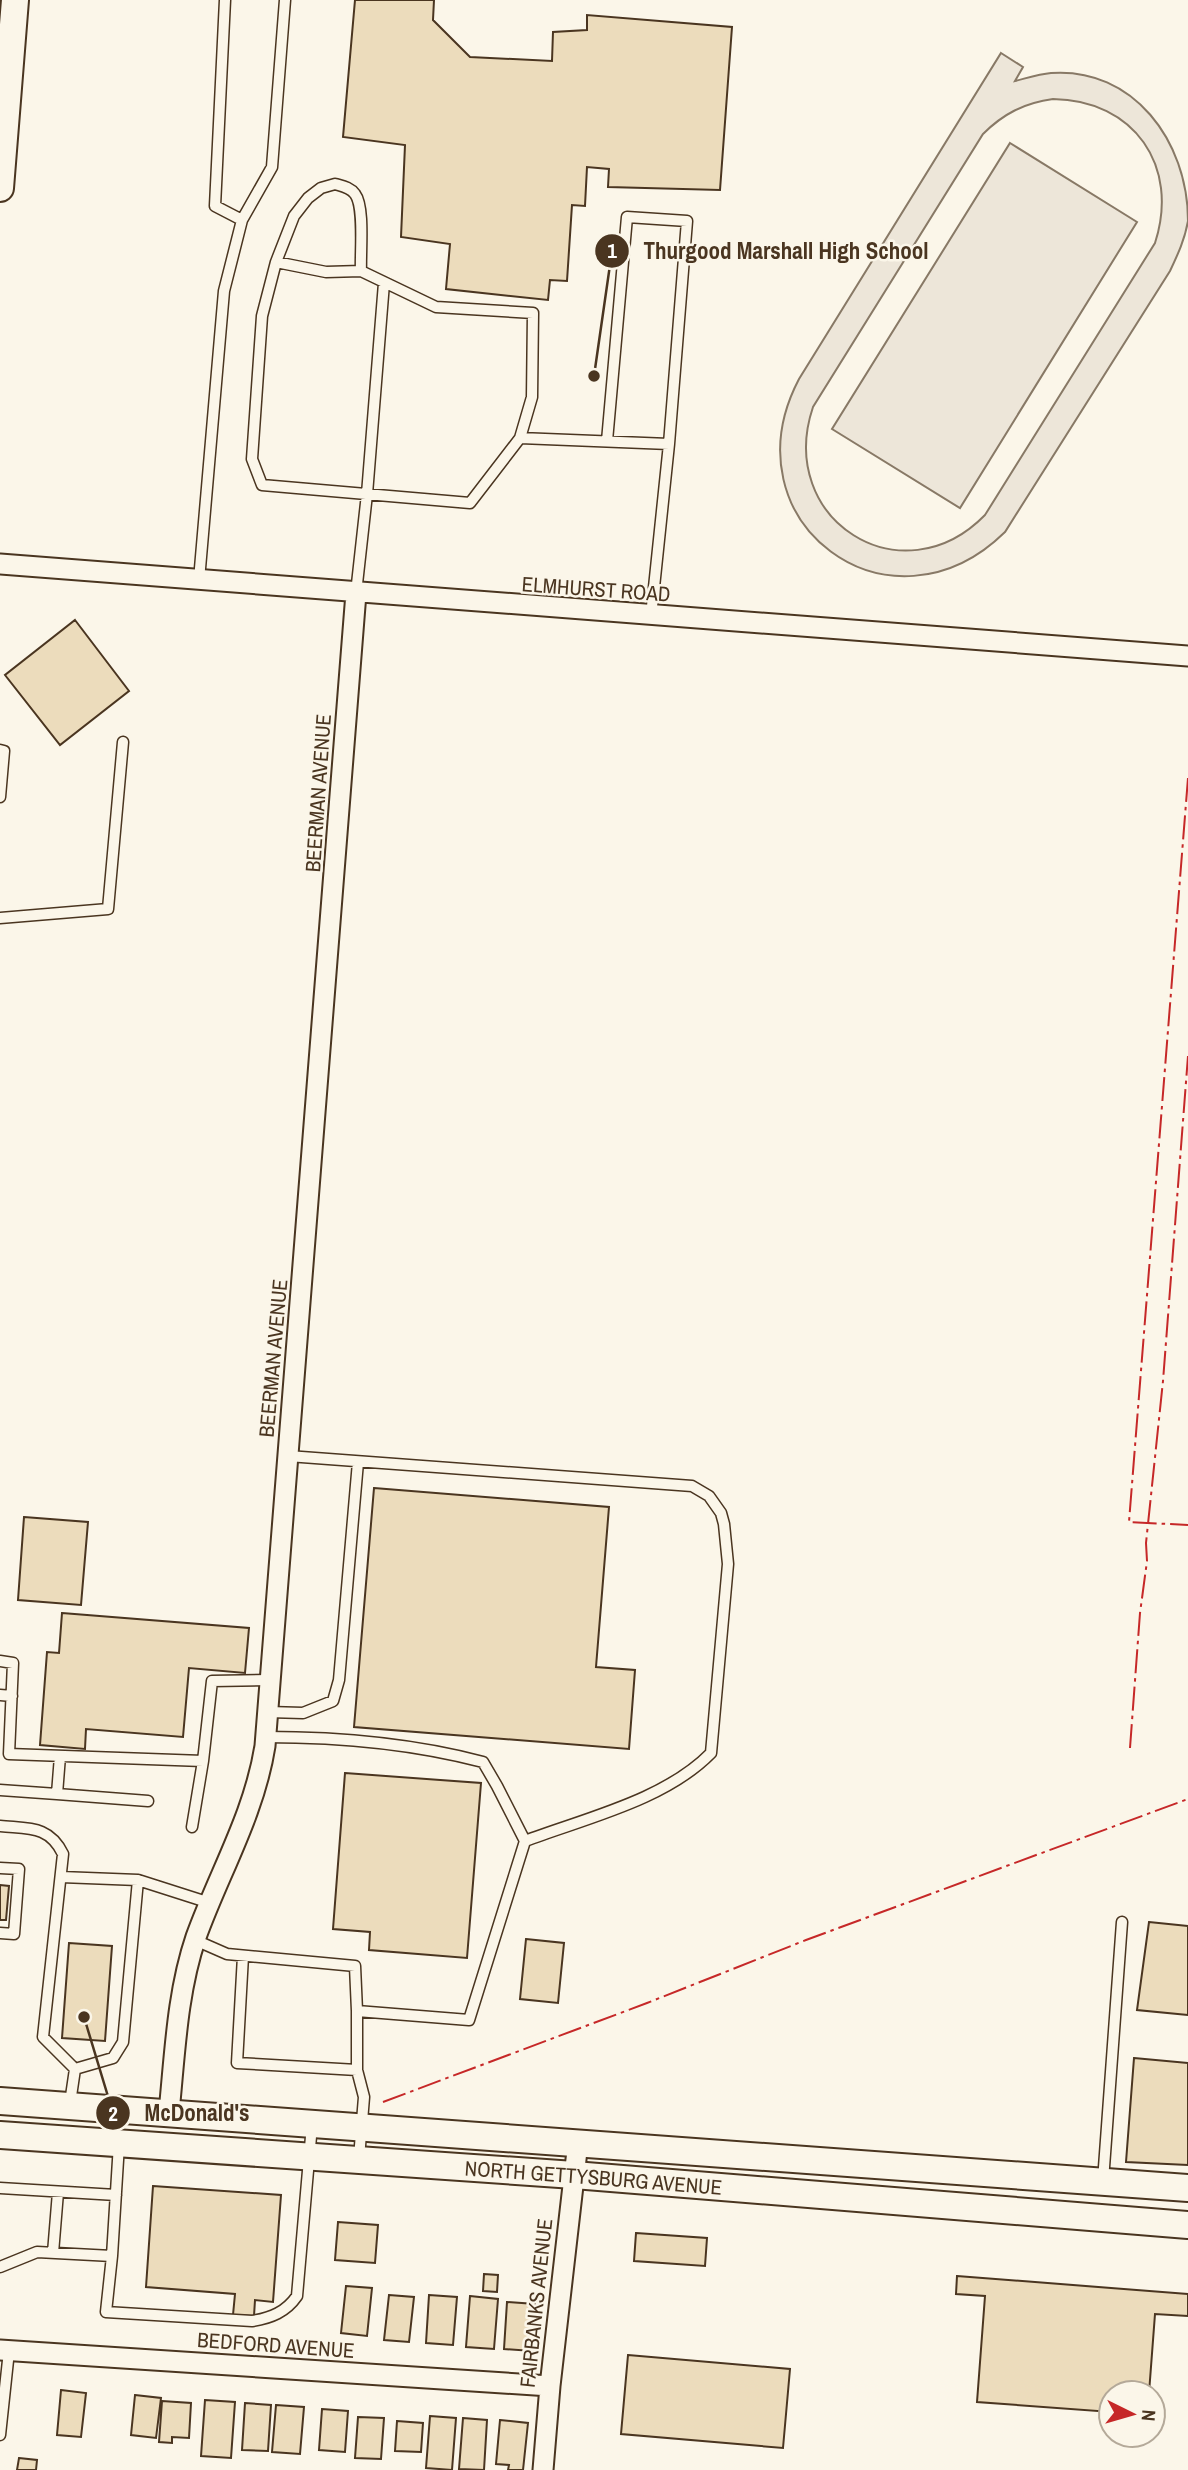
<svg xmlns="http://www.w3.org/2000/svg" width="1188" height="2470" font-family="'Archivo Narrow',sans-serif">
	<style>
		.green { fill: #ede6d9; stroke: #887966; stroke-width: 2; fill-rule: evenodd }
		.building { fill: #ecdcbc; stroke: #4a3520; stroke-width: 2 }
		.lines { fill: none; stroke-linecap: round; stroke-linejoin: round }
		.lane-casing { stroke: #4a3520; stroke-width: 13 }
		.street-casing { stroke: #4a3520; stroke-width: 23 }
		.secondary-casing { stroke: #4a3520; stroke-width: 30 }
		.lane { stroke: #fbf6e9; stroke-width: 10 }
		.street { stroke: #fbf6e9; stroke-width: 19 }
		.secondary { stroke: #fbf6e9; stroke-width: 26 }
		.power { stroke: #c62828; stroke-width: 2; stroke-dasharray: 24 5 3.5 5; stroke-linecap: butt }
		.labels { text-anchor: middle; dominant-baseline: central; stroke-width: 5; stroke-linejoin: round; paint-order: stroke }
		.street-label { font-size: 21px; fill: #4a3520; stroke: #fbf6e9 }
		.leader { fill: none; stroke: #4a3520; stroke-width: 2.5 }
		.callout-dot { fill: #4a3520; stroke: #fbf6e9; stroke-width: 2.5 }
		.mark-label { font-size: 21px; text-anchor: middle; font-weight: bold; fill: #fff }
		.callout-label { font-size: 23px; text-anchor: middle; font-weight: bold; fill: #4a3520; stroke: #fbf6e9; stroke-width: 5; stroke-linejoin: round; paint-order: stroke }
	</style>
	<rect width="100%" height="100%" fill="#fbf6e9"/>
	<!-- green -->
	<path class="green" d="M1001,53L1023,67L1015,81C1027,78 1039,74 1051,73C1133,67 1188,141 1188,221C1185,239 1178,254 1170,271L1005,532C890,645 724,522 799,379ZM1053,99C1134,100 1180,166 1155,243L985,515C902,600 775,520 813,407L983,134C1003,114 1024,103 1053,99Z
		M1010,143L1137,222L960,508L832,429Z"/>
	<!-- building -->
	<path class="building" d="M355,0H434L433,20L470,57L552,61L553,32L587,30V15L732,27L720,190L608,187L609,169L587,167L585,206L572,205L567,281L550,280L548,300L446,289L450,244L401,237L405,145L343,137Z
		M75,620L129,691L60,745L5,675Z
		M374,1488L609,1507L596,1667L635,1670L629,1749L354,1727Z
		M24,1517L88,1522L81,1605L18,1600Z
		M62,1613L249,1628L245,1673L189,1668L183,1737L86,1729L85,1749L40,1745L47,1652L59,1653Z
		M345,1773L481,1783L467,1958L369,1950L370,1932L333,1929Z
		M0,1885L9,1886L6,1920H0Z
		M1149,1922L1188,1926V2015L1137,2010Z
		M526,1939L564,1943L558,2003L520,1999Z
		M69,1943L112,1946L105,2041L62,2038Z
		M1134,2058L1188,2063V2165L1126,2162Z
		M153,2186L281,2195L273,2302L255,2300L254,2316L233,2315L235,2294L146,2287Z
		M338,2222L378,2225L375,2263L335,2260Z
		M636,2233L707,2238L705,2266L634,2261Z
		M484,2274L498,2275L497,2292L483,2291Z
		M957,2276L1188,2294V2316L1155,2314L1149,2393H1111V2412L977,2402L985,2296L956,2294Z
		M346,2286L372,2288L367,2336L341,2333Z
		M389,2295L414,2297L409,2342L384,2340Z
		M429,2295L457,2297L453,2345L426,2343Z
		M470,2296L498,2299L494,2349L466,2347Z
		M507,2302L535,2304L532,2351L504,2349Z
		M628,2355L790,2369L783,2448L621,2434Z
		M61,2390L86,2393L81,2437L57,2435Z
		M135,2395L161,2398L156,2438L131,2435Z
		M205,2400L235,2402L231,2458L201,2456Z
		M162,2401L191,2403L189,2438L172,2437V2443L159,2442Z
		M245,2403L271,2405L268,2451L242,2450Z
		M276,2405L304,2407L300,2454L272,2452Z
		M322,2409L348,2411L345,2452L319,2450Z
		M430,2416L456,2418L452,2470L426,2468Z
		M358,2417L384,2418L381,2459L355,2458Z
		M463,2418L487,2420L484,2470L459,2469Z
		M500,2420L528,2423L523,2470H508L509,2465L496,2464Z
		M397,2421L423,2423L421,2452L395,2451Z
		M19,2458L37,2460L36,2470H17Z"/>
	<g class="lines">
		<defs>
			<path id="lane" d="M225,0L215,206L242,220
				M335,184C342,186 350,187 355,194C365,207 360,254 361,271L436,307L533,313L532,397L520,438L470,503L262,485L252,459L262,316L276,262L294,216L308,198L321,188Z
				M276,262L326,272L361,271
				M520,438L669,444L687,221L627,217L607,441
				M199,580L224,291L242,220L272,167L285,0
				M356,593L367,494L384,283
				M651,616L669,444
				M0,750L4,751L0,797
				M0,918L108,909L123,742
				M288,1456L692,1486L709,1496L721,1513L724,1524L728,1564L711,1753C665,1800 586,1818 525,1841L469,2020L357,2011V2070L364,2097L359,2158
				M0,1661L13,1663L9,1754L203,1761L212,1681L270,1680
				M0,1695L12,1696
				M268,1712L303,1713L333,1701L339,1680L358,1462
				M266,1737C340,1737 411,1743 483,1762L497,1786L525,1841
				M60,1756L57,1794L148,1801
				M0,1790L57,1794
				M0,1826C28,1829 49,1825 63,1854L43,2037L75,2069
				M192,1827L203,1761
				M0,1868L19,1869L14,1934L0,1933
				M61,1877L138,1880L210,1903
				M195,1940L227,1954L355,1966L357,2011
				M243,1956L237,2063L357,2070
				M75,2069L113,2058L123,2042L138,1880
				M70,2103L75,2069
				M1103,2181L1122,1922
				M0,2188L116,2195
				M53,2253L58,2192
				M112,2256L106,2312L252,2321C271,2318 286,2312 297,2296L312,2125
				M0,2267L37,2252L112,2256L119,2144
				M0,2435L9,2351"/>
			<path id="street" d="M0,564L1188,656
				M169,2112C175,2053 177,1993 196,1937C219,1873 254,1815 265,1746L356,593
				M0,2350L550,2386
				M543,2470L550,2386L578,2142"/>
			<g id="secondary">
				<path d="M0,188L15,0"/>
				<path d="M0,2101L1188,2188"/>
				<path id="s1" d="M0,2135L574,2175L1188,2225"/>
			</g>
		</defs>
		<!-- lane casing -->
		<use href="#lane" class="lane-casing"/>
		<!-- street casing -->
		<use href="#street" class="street-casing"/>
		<!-- secondary casing -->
		<use href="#secondary" class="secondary-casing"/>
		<!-- lane -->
		<use href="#lane" class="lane"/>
		<!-- street -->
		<use href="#street" class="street"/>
		<!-- secondary -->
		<use href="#secondary" class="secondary"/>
		<!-- power -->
		<path class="power" d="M1188,778L1129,1522L1188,1525
			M1130,1748L1140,1613L1147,1561L1146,1543L1163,1381L1188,1056
			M383,2102L647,2003L806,1940L1188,1799"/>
	</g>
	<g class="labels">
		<!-- street labels -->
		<g class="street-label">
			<text transform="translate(596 589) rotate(4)">ELMHURST ROAD</text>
			<text transform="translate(318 793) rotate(-86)">BEERMAN AVENUE</text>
			<text transform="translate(273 1358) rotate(-85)">BEERMAN AVENUE</text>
			<text stroke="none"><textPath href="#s1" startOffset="595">NORTH GETTYSBURG AVENUE</textPath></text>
			<text transform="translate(536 2303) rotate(-84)">FAIRBANKS AVENUE</text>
			<text transform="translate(276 2345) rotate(4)">BEDFORD AVENUE</text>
		</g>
	</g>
	<!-- callouts -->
	<path class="leader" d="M594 376L612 251M84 2017L113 2113"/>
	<g class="callout-dot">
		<circle cx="594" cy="376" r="7"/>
		<circle cx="84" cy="2017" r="7"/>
		<circle cx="612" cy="251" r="18"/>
		<circle cx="113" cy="2113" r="18"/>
	</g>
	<g class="mark-label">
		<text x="612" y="258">1</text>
		<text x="113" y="2121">2</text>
	</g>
	<g class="callout-label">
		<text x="786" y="259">Thurgood Marshall High School</text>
		<text x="197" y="2121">McDonald's</text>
	</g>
	<!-- north arrow -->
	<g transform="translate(1132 2414) rotate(95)"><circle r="33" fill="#fbf6e9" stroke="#b4a999" stroke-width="2"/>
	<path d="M0-5L12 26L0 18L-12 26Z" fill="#c62828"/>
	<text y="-10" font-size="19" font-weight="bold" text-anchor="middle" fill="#4a3520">N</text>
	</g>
</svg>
